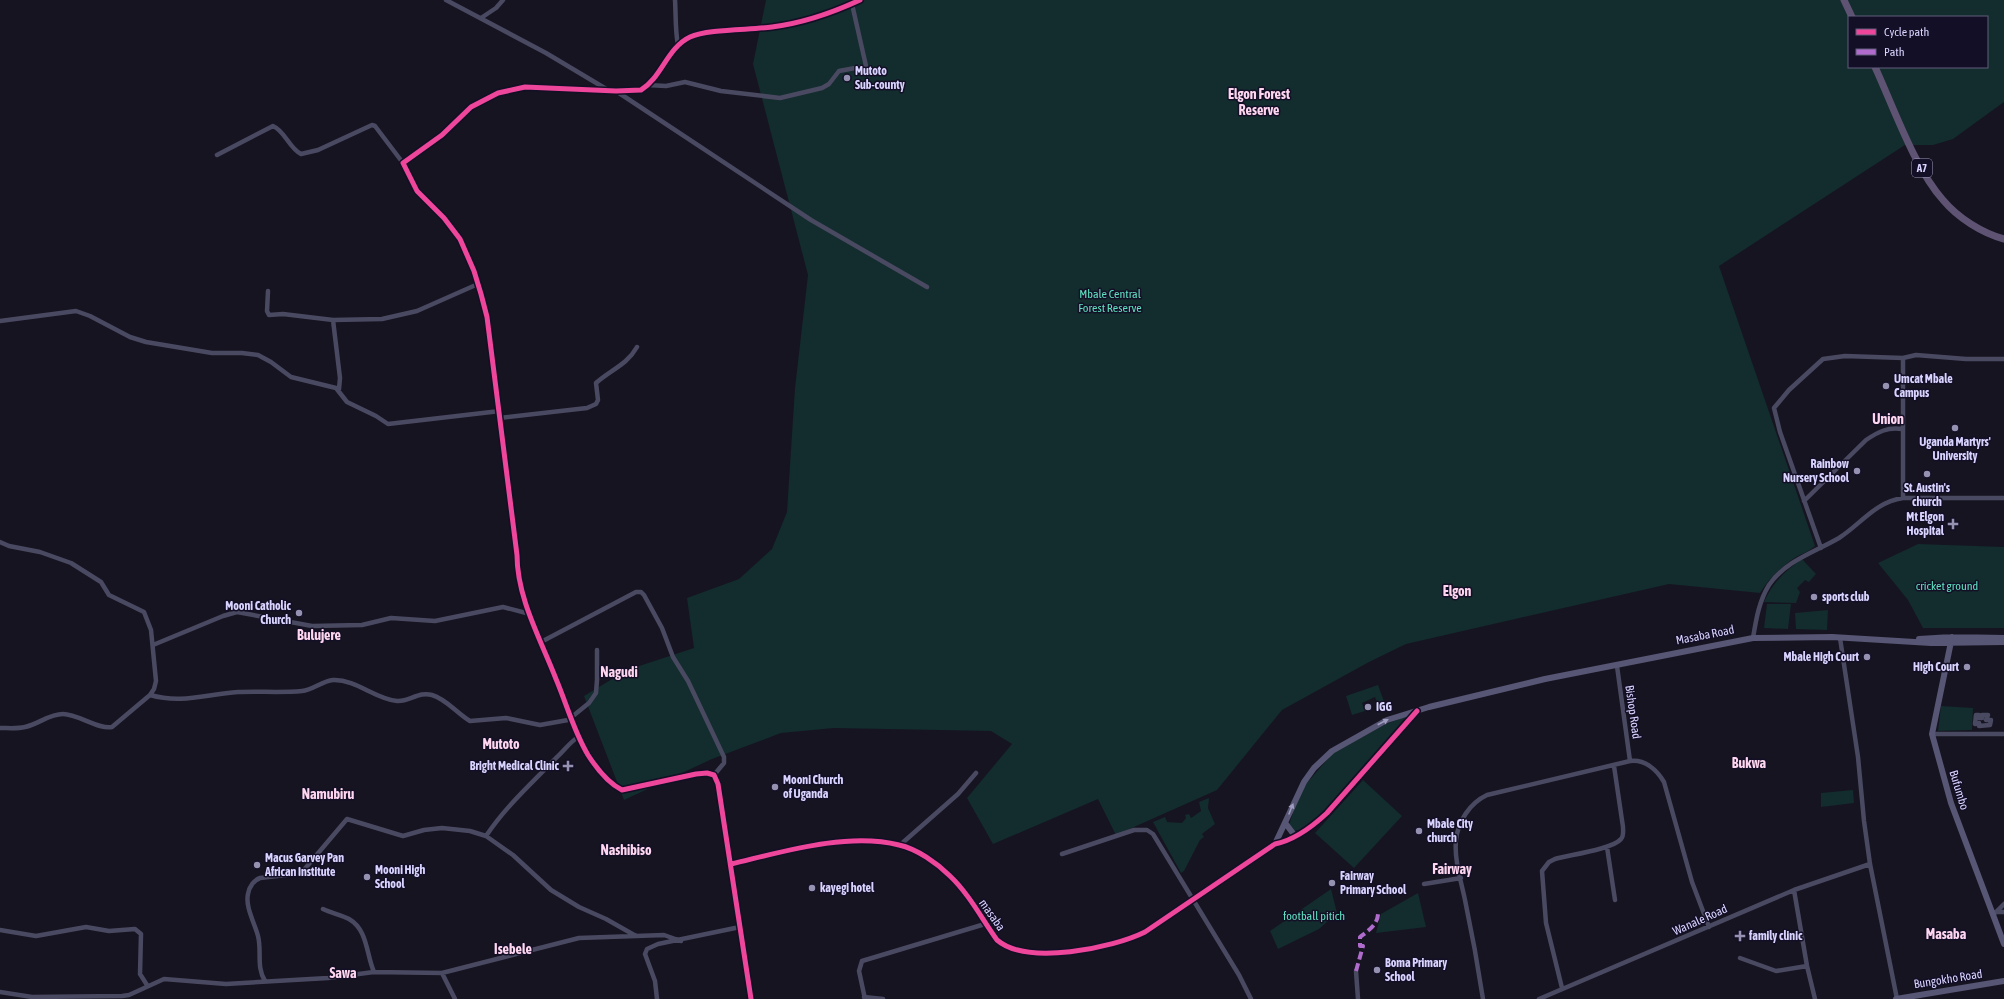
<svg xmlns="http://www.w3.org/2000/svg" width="2004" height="999" font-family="'Asap Condensed',sans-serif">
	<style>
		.green { fill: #132c2d; fill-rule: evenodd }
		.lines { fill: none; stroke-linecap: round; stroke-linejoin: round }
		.street { stroke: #4a4962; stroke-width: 4.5 }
		.secondary { stroke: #575674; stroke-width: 6 }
		.primary { stroke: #5e5373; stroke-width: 7 }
		.quiet { stroke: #b06ccc; stroke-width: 4; stroke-dasharray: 8 4; stroke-linecap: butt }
		.cycleway-casing { stroke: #130f26; stroke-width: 8 }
		.cycleway { stroke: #ed469a; stroke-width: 5 }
		.oneway { fill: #9e9bc0 }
		.poi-dot { fill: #9591b1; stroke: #130f26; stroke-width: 1.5 }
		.labels { text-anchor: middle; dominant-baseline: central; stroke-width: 3; stroke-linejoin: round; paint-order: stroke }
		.shield { fill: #130f26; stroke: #9e99be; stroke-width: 1 }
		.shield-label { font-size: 11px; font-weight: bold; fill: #d9d4ff }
		.poi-label { font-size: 12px; font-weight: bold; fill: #d9d4ff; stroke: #130f26; text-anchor: start }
		.park-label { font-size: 12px; fill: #5fe0c0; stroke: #130f26 }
		.street-label { font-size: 12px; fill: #d9d4ff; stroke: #130f26 }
		.quarter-label { font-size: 14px; font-weight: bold; fill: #ffd6f0; stroke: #130f26 }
	</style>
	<rect width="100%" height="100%" fill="#161421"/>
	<!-- green -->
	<path class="green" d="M766,0H2004V102L1953,139L1933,145H1905L1719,266L1815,546C1809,552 1800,554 1793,559C1780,568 1768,580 1760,593L1669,584L1406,644L1369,662L1282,710L1217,790L1116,835L1098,799L993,844L967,798L1012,744L991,731L834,728L781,733L712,759L624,800L584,696L627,670L694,648L687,598L739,579L772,549L787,512L795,388L808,275L753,64ZM1849,17H1987V67H1849Z
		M1918,544L2004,547V628H1923L1908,600L1878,563Z
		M1802,559L1816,574L1809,582L1805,580L1797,588L1800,592L1796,603L1764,602C1772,583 1786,570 1802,559Z
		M1767,604H1791L1788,629L1764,628Z
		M1828,610L1827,630L1796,629L1795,613Z
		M1378,685L1386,707L1380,709L1375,697L1362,703L1365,711L1352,715L1346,696Z
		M1941,706L1973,708L1972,730L1938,731Z
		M1407,716L1326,808L1310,825L1299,830L1293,831L1289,825L1300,791L1333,753L1386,724Z
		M1363,780L1402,816L1354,868L1315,833Z
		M1853,790L1854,803L1821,807V793Z
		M1209,798L1208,808L1215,824L1202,834L1204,837L1200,840L1184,871L1181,873L1153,822L1165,817L1167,822L1182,823L1186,818L1185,815L1189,814L1191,818L1201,811L1199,802Z
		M1331,889L1337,913L1319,929L1278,949L1270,931Z
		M1418,893L1426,927L1376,933L1381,914Z"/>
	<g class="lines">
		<!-- street -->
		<path class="street" d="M446,0L546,53L608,90
			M675,0C676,15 675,30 678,45
			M481,18L496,8L503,0
			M647,85L666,86L685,82L721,91L780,98L822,88L829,84L839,71L866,66L852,4
			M616,91L811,220L927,287
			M217,155L273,126C285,131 289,148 301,154L318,150L372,125L375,126L403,163
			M268,291L267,311L269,315L283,314L333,320L382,319L417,311L478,284
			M333,320L340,378L339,389
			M0,321L76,311L90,316L130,337L146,342L212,353H242L258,355L271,362L291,377L336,388L347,402L376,416L388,424L500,411
			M500,418L587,408L596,404L598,400L596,383C610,370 627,365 637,347
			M1903,498V358L1916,355L1966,359H2004
			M1804,501L1866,440C1878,432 1887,427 1902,429
			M0,542L9,546L40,552L71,563L101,582L109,595L144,612L151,630L156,681L154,689L150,695L112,727C99,730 78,714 63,714C49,714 39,724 25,727C17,729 8,728 0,728
			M1821,548L1780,432L1774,408L1789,390L1823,359L1845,356L1903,358
			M1753,638C1756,620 1759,601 1769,585C1785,561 1815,552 1839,538C1861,524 1875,502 1903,498H2004
			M1840,638L1858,757L1864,821L1870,864L1897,999
			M541,642L636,592H641L644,595L662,628L673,657L688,681L724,757V763L714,775
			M153,645L223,616L237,612L312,626L362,625L391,618L435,621L503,607L530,614
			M1617,666L1630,761
			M150,695C182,704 206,694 238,692C259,691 281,693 302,691C313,690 322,681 333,680C356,679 375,699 397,701C409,702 419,691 432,695C446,699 457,713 470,721L506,718L540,725L568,720L589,703L596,693L597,680V650
			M1976,715H1979V718H1982V715H1988L1986,720H1991L1990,725L1979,726V723L1975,724L1976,715
			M1932,734H2004
			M486,836C506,806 531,784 556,758C564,751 569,743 578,737
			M900,845L958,794L976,773
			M1607,847L1615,900
			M1062,854L1134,830H1147L1153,834L1239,975L1251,999
			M1424,884L1461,878
			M1794,890L1807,966L1815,999
			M323,909C331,913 342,915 349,919C368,930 366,954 374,972
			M1995,912H2004
			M1993,915L2004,904
			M0,930L36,936L86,927L109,931L135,929L141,934L140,974L147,985
			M1740,958L1776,971L1807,966
			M1356,971L1358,999
			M442,973L455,999
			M265,981C256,967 262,951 258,936C255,924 245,907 248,894C249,887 254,880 260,878L295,874L303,871L347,819L403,836L424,830L442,828L470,831L486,836L513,855L551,890L579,907L606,919L636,936
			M1562,988L1546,923L1542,871L1549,862L1555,859C1569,855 1613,849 1621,839C1624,836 1623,831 1623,827L1614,766
			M0,992L32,997L122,996L129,995L164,979L226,984L328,978L374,972L442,973L579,938L664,935L681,941
			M864,997L883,999
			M657,999L655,981L645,954L647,949L658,944L740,927
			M865,999L859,971L862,961L985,924
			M1483,999C1478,966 1472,933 1465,900C1461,881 1454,859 1456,840C1458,821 1470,803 1487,795L1630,761C1645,759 1657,770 1664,782L1692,882L1709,927
			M1539,999L1794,890L1870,864"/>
		<!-- secondary -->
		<path class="secondary" d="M1952,637L1932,734L1951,803L2004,944
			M1919,639L1952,637L2004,638
			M1286,824L1295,836
			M1275,844L1304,782L1314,768L1332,751L1387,720L1429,707L1545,679L1753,638L1832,637L1931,643L2004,642
			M731,864C782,852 847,832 899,845C917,849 937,863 950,876C969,894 982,919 997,940C1027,966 1113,948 1145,932L1275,844C1295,840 1312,827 1327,813L1417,711
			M751,999L718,784L714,775L707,773L696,774L622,790C608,783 597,769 588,755C574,732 567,705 556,679C541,640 517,598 517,555L487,317L481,294L474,271L460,239L444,218L417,191L403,163L442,135L471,107L498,93L525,87L616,91L641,90C662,77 667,48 690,37C707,29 751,30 772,27C803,23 832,13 860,0
			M1896,999L2004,981"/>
		<!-- primary -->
		<path class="primary" d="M1844,0L1852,17
			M1875,67C1893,106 1915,169 1943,200C1958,218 1982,233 2004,239"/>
		<!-- quiet -->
		<path class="quiet" d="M1356,971L1363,946H1360V937C1369,930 1379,924 1378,911"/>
		<defs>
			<path id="cycleway" d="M731,864C782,852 847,832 899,845C917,849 937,863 950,876C969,894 982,919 997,940C1027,966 1113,948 1145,932L1275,844C1295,840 1312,827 1327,813L1417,711
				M751,999L718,784L714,775L707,773L696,774L622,790C608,783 597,769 588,755C574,732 567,705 556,679C541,640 517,598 517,555L487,317L481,294L474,271L460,239L444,218L417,191L403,163L442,135L471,107L498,93L525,87L616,91L641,90C662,77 667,48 690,37C707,29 751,30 772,27C803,23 832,13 860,0"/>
		</defs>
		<!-- cycleway casing -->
		<use href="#cycleway" class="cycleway-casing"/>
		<!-- cycleway -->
		<use href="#cycleway" class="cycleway"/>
	</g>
	<!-- one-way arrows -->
	<defs><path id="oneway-solid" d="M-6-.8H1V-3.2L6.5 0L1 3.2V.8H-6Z"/></defs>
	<g class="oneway">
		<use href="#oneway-solid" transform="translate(1383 722) rotate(-27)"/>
		<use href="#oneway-solid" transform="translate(1291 809) rotate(-68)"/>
	</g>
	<!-- markers -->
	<g class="poi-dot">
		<circle cx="847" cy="78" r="4"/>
		<circle cx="1886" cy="386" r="4"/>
		<circle cx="1955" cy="428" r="4"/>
		<circle cx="1857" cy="471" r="4"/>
		<circle cx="1927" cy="474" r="4"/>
		<path d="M1951 518h4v4h4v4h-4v4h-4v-4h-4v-4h4z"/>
		<circle cx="1814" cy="597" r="4"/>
		<circle cx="299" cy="613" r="4"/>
		<circle cx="1867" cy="657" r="4"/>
		<circle cx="1967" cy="667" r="4"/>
		<circle cx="1368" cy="707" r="4"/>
		<path d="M566 760h4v4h4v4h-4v4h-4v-4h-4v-4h4z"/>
		<circle cx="775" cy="787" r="4"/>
		<circle cx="1419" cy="831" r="4"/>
		<circle cx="257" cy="865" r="4"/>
		<circle cx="367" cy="877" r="4"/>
		<circle cx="1332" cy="883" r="4"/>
		<circle cx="812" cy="888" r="4"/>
		<path d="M1738 930h4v4h4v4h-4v4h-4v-4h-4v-4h4z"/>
		<circle cx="1377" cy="970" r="4"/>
	</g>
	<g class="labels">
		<!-- shield labels -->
		<rect class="shield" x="1912" y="159" width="20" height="18" rx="3"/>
		<g class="shield-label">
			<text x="1922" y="168">A7</text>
		</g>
		<!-- poi labels -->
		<g class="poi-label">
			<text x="855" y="71">Mutoto<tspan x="855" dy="14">Sub-county</tspan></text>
			<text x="1894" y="379">Umcat Mbale<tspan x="1894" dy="14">Campus</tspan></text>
			<text x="1955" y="442" text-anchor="middle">Uganda Martyrs'<tspan x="1955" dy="14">University</tspan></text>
			<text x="1849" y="464" text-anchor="end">Rainbow<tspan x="1849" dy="14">Nursery School</tspan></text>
			<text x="1927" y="488" text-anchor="middle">St. Austin's<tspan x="1927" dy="14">church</tspan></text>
			<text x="1944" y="517" text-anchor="end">Mt Elgon<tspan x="1944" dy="14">Hospital</tspan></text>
			<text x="1822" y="597">sports club</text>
			<text x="291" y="606" text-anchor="end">Mooni Catholic<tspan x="291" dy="14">Church</tspan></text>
			<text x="1859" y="657" text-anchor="end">Mbale High Court</text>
			<text x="1959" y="667" text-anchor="end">High Court</text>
			<text x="1376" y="707">IGG</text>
			<text x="559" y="766" text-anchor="end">Bright Medical Clinic</text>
			<text x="783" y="780">Mooni Church<tspan x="783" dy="14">of Uganda</tspan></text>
			<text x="1427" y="824">Mbale City<tspan x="1427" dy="14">church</tspan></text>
			<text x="265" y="858">Macus Garvey Pan<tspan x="265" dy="14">African Institute</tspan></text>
			<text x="375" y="870">Mooni High<tspan x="375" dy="14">School</tspan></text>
			<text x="1340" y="876">Fairway<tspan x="1340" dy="14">Primary School</tspan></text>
			<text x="820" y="888">kayegi hotel</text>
			<text x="1749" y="936">family clinic</text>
			<text x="1385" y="963">Boma Primary<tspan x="1385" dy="14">School</tspan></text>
		</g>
		<!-- park labels -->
		<g class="park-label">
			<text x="1110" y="294">Mbale Central<tspan x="1110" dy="14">Forest Reserve</tspan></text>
			<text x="1947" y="586">cricket ground</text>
			<text x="1314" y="916">football pitich</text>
		</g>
		<!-- street labels -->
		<g class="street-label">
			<text transform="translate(1705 635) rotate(-11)">Masaba Road</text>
			<text transform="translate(1633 712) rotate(82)">Bishop Road</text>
			<text transform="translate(1959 790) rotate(73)">Bufumbo</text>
			<text transform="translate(992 915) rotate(55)">masaba</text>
			<text transform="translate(1700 920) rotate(-24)">Wanale Road</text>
			<text transform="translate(1948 979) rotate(-9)">Bungokho Road</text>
		</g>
		<!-- quarter labels -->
		<g class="quarter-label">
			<text x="1259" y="94">Elgon Forest<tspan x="1259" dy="16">Reserve</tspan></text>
			<text x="1888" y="419">Union</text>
			<text x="1457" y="591">Elgon</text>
			<text x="319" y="635">Bulujere</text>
			<text x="619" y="672">Nagudi</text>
			<text x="501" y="744">Mutoto</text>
			<text x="1749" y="763">Bukwa</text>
			<text x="328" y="794">Namubiru</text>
			<text x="626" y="850">Nashibiso</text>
			<text x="1452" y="869">Fairway</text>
			<text x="1946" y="934">Masaba</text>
			<text x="513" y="949">Isebele</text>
			<text x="343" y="973">Sawa</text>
		</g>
	</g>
	<!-- legend -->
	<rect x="1848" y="16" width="140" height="52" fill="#130f26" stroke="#625e7d"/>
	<rect x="1856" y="29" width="20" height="6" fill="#ed469a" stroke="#625e7d"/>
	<text x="1884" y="36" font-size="12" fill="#d9d4ff">Cycle path</text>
	<rect x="1856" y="49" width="20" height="6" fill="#b06ccc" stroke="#625e7d"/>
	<text x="1884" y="56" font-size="12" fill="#d9d4ff">Path</text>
</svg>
